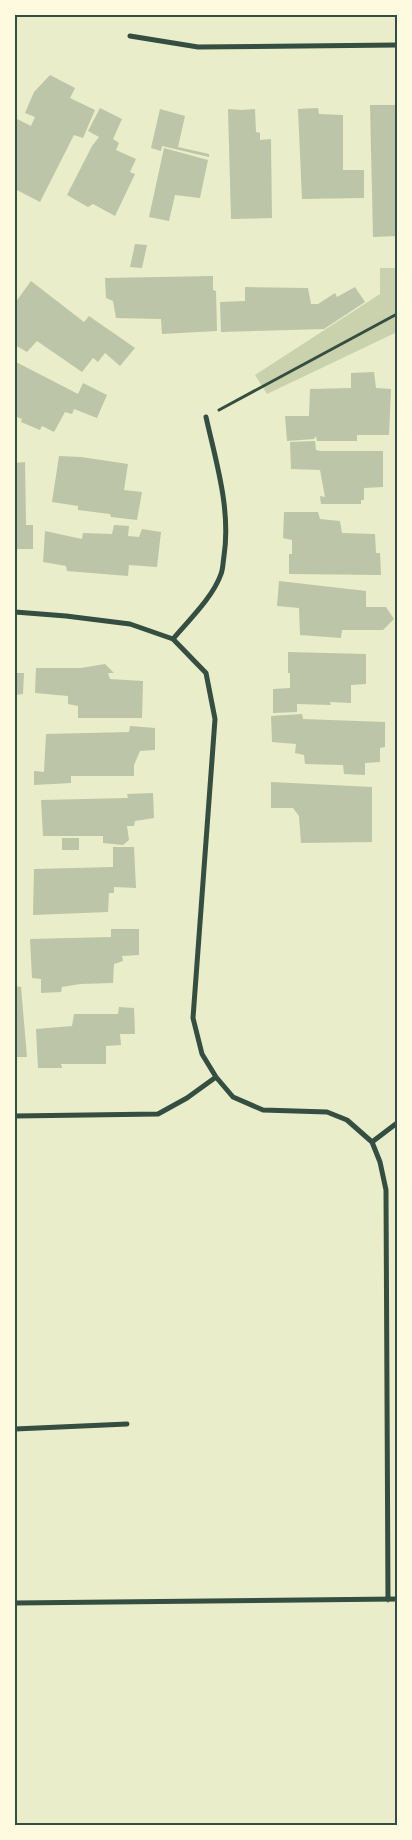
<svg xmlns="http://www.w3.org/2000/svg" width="412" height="1840" font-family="'Roboto Condensed',sans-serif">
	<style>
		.green { fill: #cad2ad }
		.building { fill: #bcc5a7 }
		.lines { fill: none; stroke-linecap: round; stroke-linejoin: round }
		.path { stroke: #344e41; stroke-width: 3 }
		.minor { stroke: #344e41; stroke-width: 5 }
		.neatline { fill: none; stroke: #344e41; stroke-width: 2 }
	</style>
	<rect width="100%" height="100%" fill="#e9edc9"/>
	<!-- green -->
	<path class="green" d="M380,268H397V332L267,394L255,375L380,294Z"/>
	<!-- building -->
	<path class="building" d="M50,75L75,88L70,98L95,110L83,138L74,135L40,202L15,189V118L31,126L35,117L25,113L34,92Z
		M370,105H397V236L373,237Z
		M100,108L122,119L113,139L119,143L116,150L136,159L130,172L135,174L115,216L93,204L88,207L67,195L92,146L99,137L88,131Z
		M318,108L319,114L343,115V170H364V198L302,199L298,109Z
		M160,109L185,116L178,147L209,154V157L162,146L161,151L151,148Z
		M228,109L241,110L255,109L256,132L260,133V140L271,139L272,218L231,219Z
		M164,148L208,160L200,198L175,195L169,221L149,217Z
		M135,244L147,245L142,268L130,267Z
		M213,276V290L216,291L217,331L162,334L161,319L116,318L113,301L106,298L105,278Z
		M31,281L84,322L89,316L135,348L120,366L105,353L98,362L93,358L82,372L37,341L27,352L15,345V303Z
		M245,287L308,288L311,304H318L335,293L337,297L355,287L365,302L324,329L221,332L220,302L245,301Z
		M16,362L78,394L83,383L107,395L97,418L74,409L72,414L65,412L54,432L42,426L40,430L21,422L22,419L15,416Z
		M374,372L376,388L391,389L389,435H357V441H317L316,436L314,439L287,441L285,416H309L310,389L351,388V373Z
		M315,441L316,450L320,451H383V487L364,488V500H361V504H321L320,496L325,497L320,470L291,469L290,442Z
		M59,456L81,457L128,464L124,490L142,492L137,520L111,517L110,514L78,510V506L52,502Z
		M25,462L26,525H33V549H15V463Z
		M284,512H318L320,519L340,521L342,533L375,534L376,553H380L381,575L289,574V554H292V540L283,538Z
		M114,525L129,526L128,536L139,537L142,529L161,532L157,567L129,565L128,576L67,571L66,566L43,562L45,531L82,539L83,533L112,534Z
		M279,581L366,591V607H386L394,619L383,630H342L341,638L300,635L299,608L277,606Z
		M288,652L366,654V684L351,685V703L330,702L331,705L297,704V712L273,713V689L290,688V673H288Z
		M105,664L114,673H108L110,679L143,681L142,718H78V706L68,704V696L35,693L36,668H81Z
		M15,673H24L23,694L15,695Z
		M302,714L303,719L385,722V747L380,748V762L365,763V775L344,774L343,765L305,764L304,755L295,753L296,744L272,742L271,716Z
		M130,726L155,728V750L140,751L134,765V776H71V783L34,785V771L44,772L46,734L129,732Z
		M271,782L372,787V842L301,843L299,816L293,808H271Z
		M153,793L154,818L135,821L134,826H127L129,840L123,845L103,843V836H43L41,800L128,798L127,794Z
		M62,838H79V850H62Z
		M113,847H134L136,888L114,887V893H109L108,912L33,915L34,869L113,867Z
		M111,929H139V955L122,956L123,961L114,964L113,983L80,984L62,987L61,992L41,993V979L32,978L30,939L111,937Z
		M15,986L21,987L27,1057H15Z
		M119,1007L134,1008L135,1034H120L121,1045L106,1046V1064H61L62,1068H38L36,1029L72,1026L74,1014H118Z"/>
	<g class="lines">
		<!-- path -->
		<path class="path" d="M219,410L397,314"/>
		<!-- minor -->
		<path class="minor" d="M130,36L198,47L397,45
			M15,612L66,616L130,624L173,639L206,673L215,719L193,1018L202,1054L216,1077L233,1097L263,1110L327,1112L347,1120L372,1142L380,1162L386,1190L388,1600
			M173,639C189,620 213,597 221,574C223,569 223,562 224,556C231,509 216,462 206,417
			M15,1116L158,1114L187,1098L216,1077
			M372,1142L397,1123
			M15,1429L127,1424
			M15,1603L397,1599"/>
	</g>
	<!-- border -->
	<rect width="412" height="1840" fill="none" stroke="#fefae0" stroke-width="32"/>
	<rect x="16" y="16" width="380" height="1808" class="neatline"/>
</svg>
